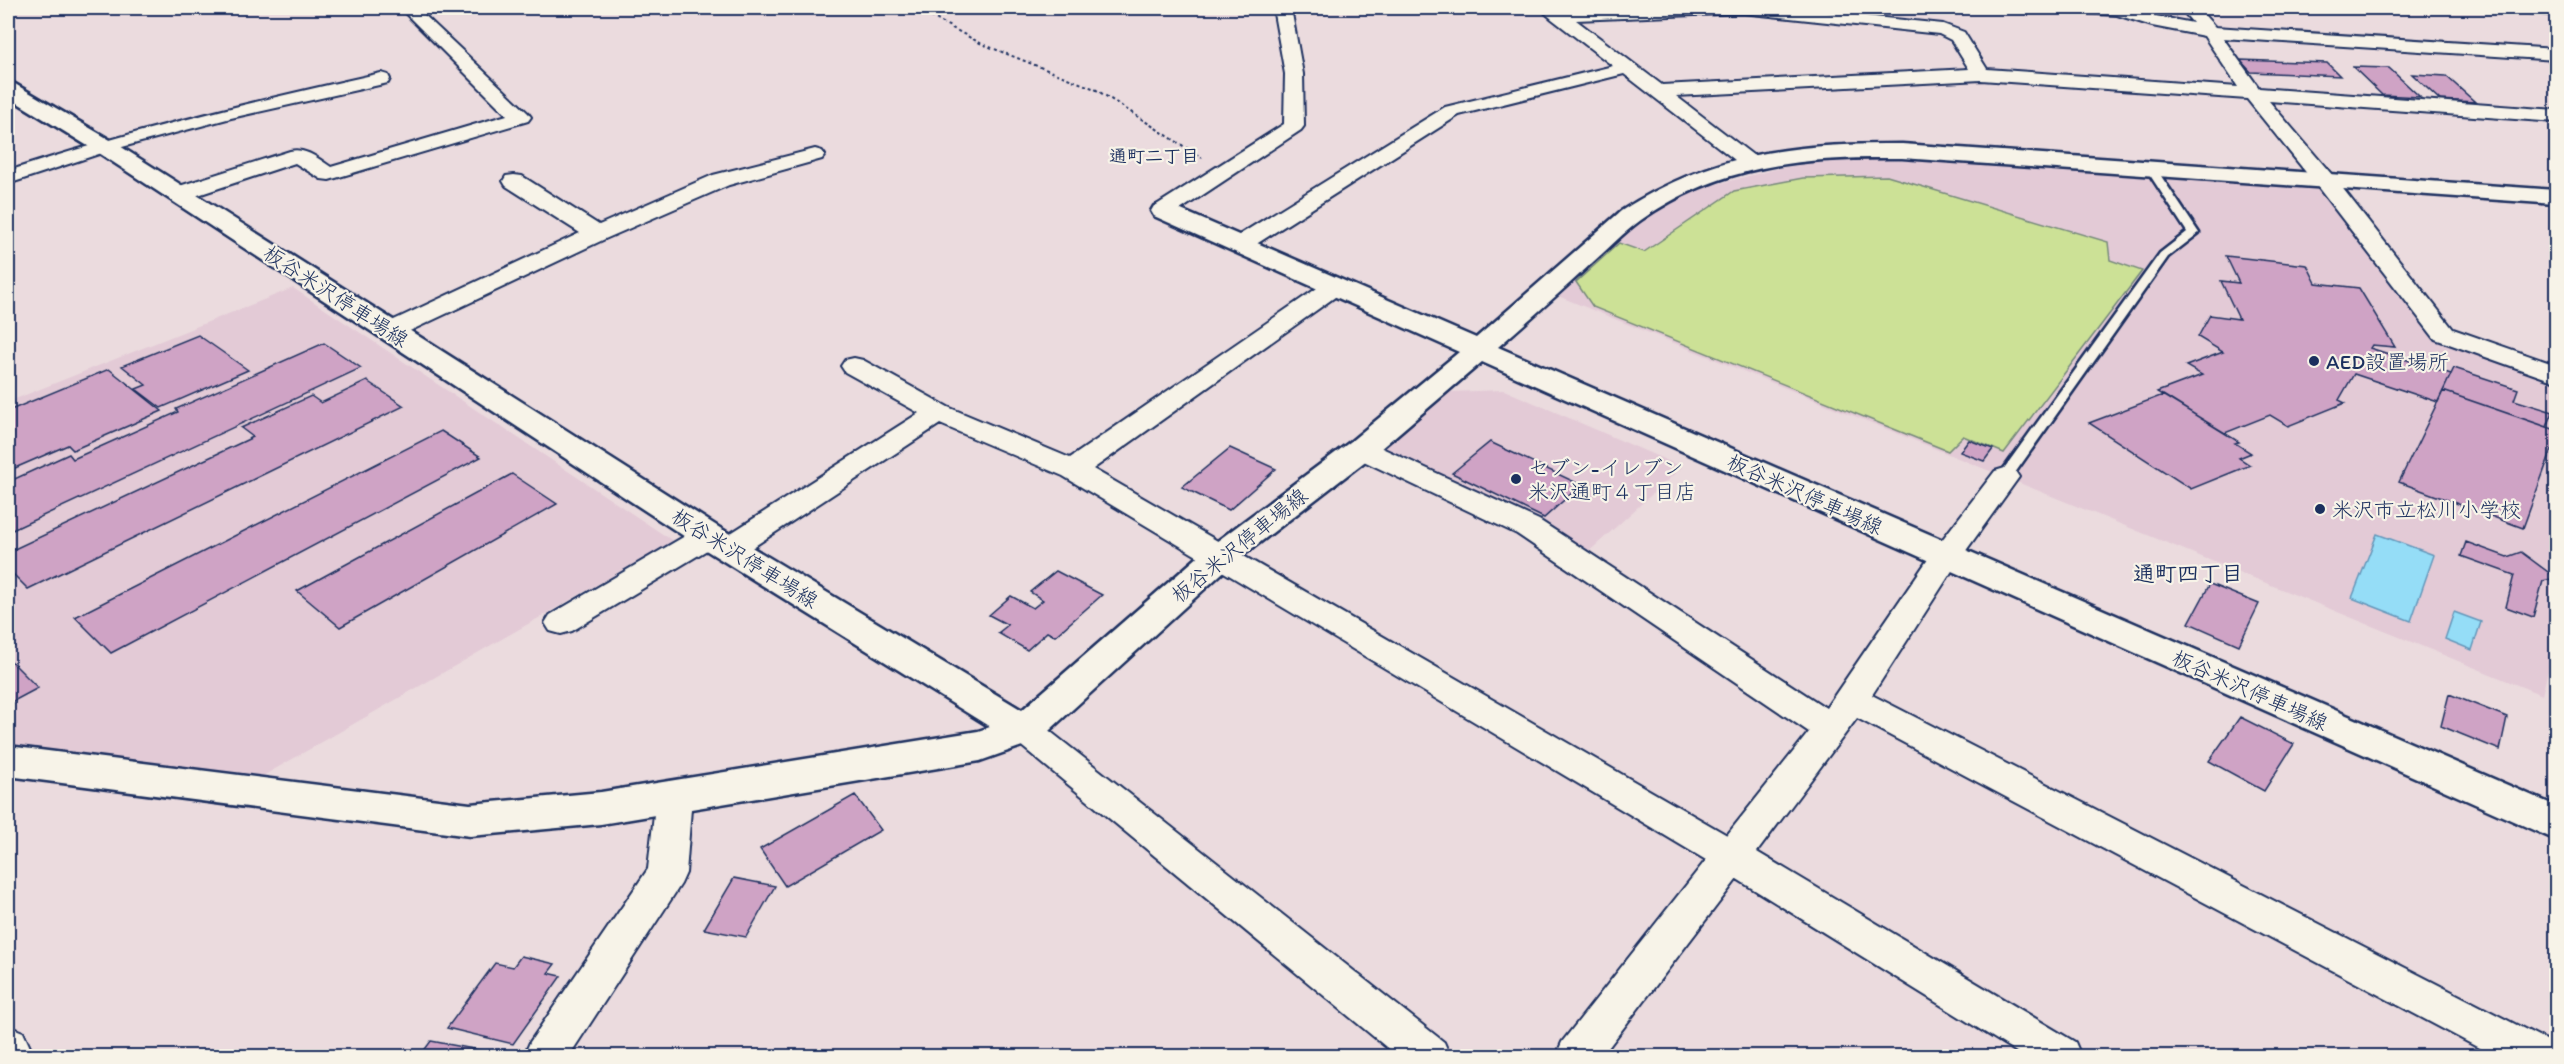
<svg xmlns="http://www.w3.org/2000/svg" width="2564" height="1064" font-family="Itim,'Klee One',sans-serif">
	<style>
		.built { fill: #e3cad6 }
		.green { fill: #cce196; stroke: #74887a; stroke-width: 1.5 }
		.water { fill: #95ddf7; stroke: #6497ba; stroke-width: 1.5 }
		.building { fill: #cfa3c5; stroke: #1b2f5e; stroke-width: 1.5 }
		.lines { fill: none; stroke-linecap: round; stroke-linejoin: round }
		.lane-casing { stroke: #1b2f5e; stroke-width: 5 }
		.street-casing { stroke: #1b2f5e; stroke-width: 4 }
		.secondary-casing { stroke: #1b2f5e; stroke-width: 5 }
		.path { stroke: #1b2f5e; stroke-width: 2; stroke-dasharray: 3 3; stroke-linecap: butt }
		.lane { fill: #f7f3e8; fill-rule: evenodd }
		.street { fill: #f7f3e8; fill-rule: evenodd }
		.secondary { fill: #f7f3e8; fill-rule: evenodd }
		.poi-dot { fill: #1b2f5e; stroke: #f7f3e8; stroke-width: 2 }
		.labels { text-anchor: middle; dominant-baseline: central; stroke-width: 4.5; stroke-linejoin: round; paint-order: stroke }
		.far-neighbourhood-label { font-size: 18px; font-weight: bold; fill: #1b2f5e; stroke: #f7f3e8 }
		.street-label { font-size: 21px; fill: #1b2f5e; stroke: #f7f3e8 }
		.poi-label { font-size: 21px; fill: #1b2f5e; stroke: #f7f3e8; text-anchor: start }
		.neighbourhood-label { font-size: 22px; font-weight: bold; fill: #1b2f5e; stroke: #f7f3e8 }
	</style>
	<rect width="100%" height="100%" fill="#ebdbde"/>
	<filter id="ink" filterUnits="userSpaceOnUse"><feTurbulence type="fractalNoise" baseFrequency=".0167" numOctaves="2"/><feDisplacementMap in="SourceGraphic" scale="12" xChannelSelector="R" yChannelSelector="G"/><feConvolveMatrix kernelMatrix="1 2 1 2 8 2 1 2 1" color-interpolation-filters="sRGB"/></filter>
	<g filter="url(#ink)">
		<!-- built -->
		<path class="built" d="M1878,160L1949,162L2320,188L2433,336L2556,381V638L2542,695L1558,296L1632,227L1676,199L1698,189L1780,168L1814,163Z
			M293,288L673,541L261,777L8,748V402Z
			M1504,390L1682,467L1584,556L1392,458L1384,443L1448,392Z"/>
		<!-- green -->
		<path class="green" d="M1887,176L2108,242L2110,260L2142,271L2004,453L1963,436L1948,451L1593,307L1576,282L1619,243L1644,252L1734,191L1803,178Z"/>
		<!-- water -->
		<path class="water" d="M2377,534L2434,555L2411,621L2352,598Z
			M2454,612L2481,622L2472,650L2445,639Z"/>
		<!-- building -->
		<path class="building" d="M2240,60L2327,63L2340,76L2251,72Z
			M2353,67L2389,68L2420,97L2382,95Z
			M2412,74L2446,76L2475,102L2440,100Z
			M2226,256L2307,265L2316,283L2359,288L2395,347L2372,345L2370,348L2451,374L2438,402L2354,374L2339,400L2345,403L2288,426L2270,415L2225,433L2157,392L2202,375L2186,366L2223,352L2198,337L2210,315L2239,319L2221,281L2239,283Z
			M198,335L248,370L161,408L136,389L146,385L122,366Z
			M324,343L361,368L8,532V482L69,454L73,459L178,412L176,409Z
			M2454,368L2518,389L2514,400L2553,412L2547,427L2443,391Z
			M109,369L162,411L73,450L68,445L8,471V411Z
			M367,381L404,406L28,589L8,569V552L253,437L241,428L311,396L321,403Z
			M2443,391L2556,430V438L2523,528L2399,482Z
			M2163,395L2239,442L2235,443L2251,453L2239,458L2250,465L2191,489L2089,423Z
			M441,431L481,457L111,653L75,617Z
			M1969,440L1993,449L1984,461L1960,452Z
			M1490,442L1581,485L1544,518L1452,473Z
			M1230,448L1276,469L1229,510L1182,487Z
			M512,474L557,504L340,627L297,591Z
			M2466,542L2507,557L2521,552L2556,578L2543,581L2533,617L2506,607L2514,575L2461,556Z
			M1056,571L1102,595L1055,636L1047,632L1027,650L998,633L1008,625L989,615L1011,596L1033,608L1043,600L1030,592Z
			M2210,584L2259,604L2239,645L2189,623Z
			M8,658L38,688L8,704Z
			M2449,694L2507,717L2500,750L2441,726Z
			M2240,717L2294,744L2264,791L2209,761Z
			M855,795L881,830L785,886L760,849Z
			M734,878L775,886L746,937L704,929Z
			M521,956L555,964L548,973L561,976L513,1044L447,1028L495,963L513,967Z
			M431,1041L500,1054L498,1056H420Z"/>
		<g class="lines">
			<defs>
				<path id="lane" d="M2151,166L2155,167L2199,233L2168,257L2010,480H2000L1998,477L2000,474L2160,253L2187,232L2146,169Z"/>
				<path id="street" d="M400,8H417L528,113L531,117L528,121L329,180L321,179L295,163L186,199L178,201L170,199L167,194L170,189L290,151C305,147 319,159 331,167L507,115Z
					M1273,8H1291L1303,74L1304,126L1301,130L1171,216L1163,218L1155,216L1152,211L1155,206L1284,124L1285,74Z
					M1543,8L1563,10L1787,8L1943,24L1964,32L1987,69L2238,87L2204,36L2152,26L2117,15L2079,13L2073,12L2070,8H2129L2156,16L2193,23L2180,8H2198L2215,27L2556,49V60L2223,38L2259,88L2556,110V122L2269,101L2333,176L2453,329L2556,365V382L2435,339L2317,186L2247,99L1981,80L1676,96L1758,159L1761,163L1758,167L1751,169L1744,167L1624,74L1459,115L1247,250L1239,252L1231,250L1228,245L1231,240L1445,107L1613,66L1552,19L1545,13ZM1742,13L1939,34L1951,40L1969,69L1662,85L1576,20Z
					M2510,8H2556V15L2513,12Z
					M381,73L388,75L390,79L388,83L231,118L111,150L8,184V171C130,131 255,101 381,73Z
					M815,149L822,151L825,155L822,159L729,185L605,239L399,336L390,339L381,336L377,331L381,326L580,233L506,186L503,181L506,176L514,175L522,176L599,225L713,175Z
					M1334,280L1342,282L1346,287L1342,292L1093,469L1727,835L1809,732L1517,534L1351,455L1347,449L1351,443L1361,440L1371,443L1539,520L1826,708L1935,549L1995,471L2005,468L2015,471L2019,477L1957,563L1872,695L2550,1042L2556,1056H2494L1857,718L1757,852L2075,1042L2081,1056H2023L1737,879L1602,1056H1556L1562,1042L1706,860L1063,476L940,424L741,555L730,558L719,555L715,548L717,544L572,631L561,634L550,631L545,623L550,615L697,529L708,526L719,529L723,536L720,540L919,413L845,372L841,366L845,360L854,358L863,360L948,407L1070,458L1326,282Z
					M1025,717L1037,721L1444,1042L1450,1056H1397L1013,739L1008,730L1013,721Z
					M674,781L687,786L692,796L686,873L681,884L569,1056H524L530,1042L648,869L656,796L661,786Z
					M8,1026L23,1032L34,1056H8Z"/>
				<path id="secondary" d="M8,82L15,84L112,141L720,528L1022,710L1208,548L1350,442L1459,352L1154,216L1151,211L1154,206L1163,204L1172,206L1476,338L1621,211C1715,151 1794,144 1902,144L2556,190V204L1902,158C1807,157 1722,163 1641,220C1624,232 1609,248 1593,262C1562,291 1530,319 1498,347L2556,806V840L1482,362L1372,456L1232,564L1039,740L980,761L601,824L470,836L8,776V746L470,804L601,792L978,731L990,727L696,544L96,151L8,97Z"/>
			</defs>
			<!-- lane casing -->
			<use href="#lane" class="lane-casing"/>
			<!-- street casing -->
			<use href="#street" class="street-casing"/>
			<!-- secondary casing -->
			<use href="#secondary" class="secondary-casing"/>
			<!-- path -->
			<path class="path" d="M915,8L982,44L1095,89L1202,158"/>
			<!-- lane -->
			<use href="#lane" class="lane"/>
			<!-- street -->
			<use href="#street" class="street"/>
			<!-- secondary -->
			<use href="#secondary" class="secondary"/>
		</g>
	</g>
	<!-- markers -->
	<g class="poi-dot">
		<circle cx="2314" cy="361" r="6"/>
		<circle cx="1516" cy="479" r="6"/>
		<circle cx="2320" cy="509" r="6"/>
	</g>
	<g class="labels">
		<!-- far-neighbourhood labels -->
		<g class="far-neighbourhood-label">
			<text x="1154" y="156">通町二丁目</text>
		</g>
		<!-- street labels -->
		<g class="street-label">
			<text transform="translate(336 296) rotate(33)">板谷米沢停車場線</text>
			<text transform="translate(1805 494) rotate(24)">板谷米沢停車場線</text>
			<text transform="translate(1239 545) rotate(-39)">板谷米沢停車場線</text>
			<text transform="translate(745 558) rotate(32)">板谷米沢停車場線</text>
			<text transform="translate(2250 690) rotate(24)">板谷米沢停車場線</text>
		</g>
		<!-- poi labels -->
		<g class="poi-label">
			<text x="2326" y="361">AED設置場所</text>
			<text x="1528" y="467">セブン-イレブン<tspan x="1528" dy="24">米沢通町４丁目店</tspan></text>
			<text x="2332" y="509">米沢市立松川小学校</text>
		</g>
		<!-- neighbourhood labels -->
		<g class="neighbourhood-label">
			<text x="2188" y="573">通町四丁目</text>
		</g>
	</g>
	<!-- margin -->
	<rect width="2564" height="1064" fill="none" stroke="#f7f3e8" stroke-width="30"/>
	<rect x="15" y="15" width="2534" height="1034" fill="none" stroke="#1b2f5e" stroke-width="2" filter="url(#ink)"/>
</svg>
